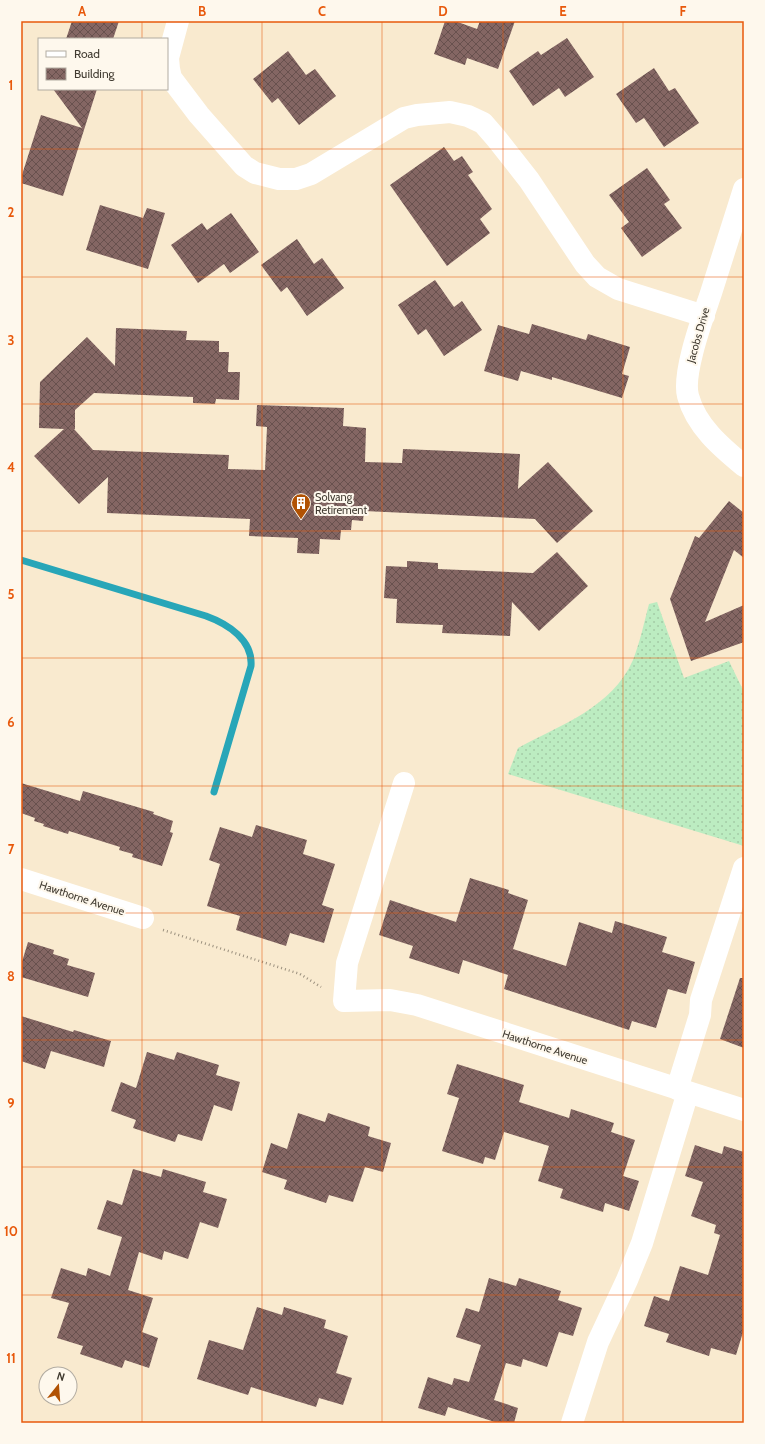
<svg xmlns="http://www.w3.org/2000/svg" width="765" height="1444" font-family="Cabin,sans-serif">
	<style>
		.grass { fill: url(#grass-dots) }
		.lines { fill: none; stroke-linecap: round; stroke-linejoin: round }
		.stream { stroke: #28a6b8; stroke-width: 7 }
		.building { fill: url(#building-cross-hatch) }
		.path { stroke: #9b907e; stroke-width: 2.5; stroke-dasharray: 1 3; stroke-linecap: butt }
		.minor { stroke: #fff; stroke-width: 22 }
		.grid { fill: none; stroke: #e8590c; stroke-width: 1; stroke-opacity: 0.55 }
		.labels { text-anchor: middle; dominant-baseline: central; stroke-width: 4; stroke-linejoin: round; paint-order: stroke }
		.street-label { font-size: 11px; fill: #413b31; stroke: #fef8ed }
		.poi-label { font-size: 11px; fill: #413b31; stroke: #fef8ed; text-anchor: start }
		.neatline { fill: none; stroke: #e8590c; stroke-width: 1.5 }
		.grid-label { font-size: 13px; text-anchor: middle; font-weight: bold; fill: #e8590c }
	</style>
	<defs>
		<pattern id="grass-dots" width="8" height="8" patternUnits="userSpaceOnUse"><rect width="8" height="8" fill="#bcecc1"/><path d="M2 2h.1M6 6h.1" fill="none" stroke="#a3cba6" stroke-width="1.8" stroke-linecap="round"/></pattern>
		<pattern id="building-cross-hatch" width="8" height="8" patternUnits="userSpaceOnUse"><rect width="8" height="8" fill="#846663"/><path d="M0 0l8 8M0 8l8-8" fill="none" stroke="#68514e"/></pattern>
	</defs>
	<rect width="100%" height="100%" fill="#f9eacf"/>
	<!-- grass -->
	<path class="grass" d="M657,602L684,678L729,661L743,690H744V846L508,774L518,748C560,725 612,708 633,660C640,642 644,623 649,604Z"/>
	<g class="lines">
		<!-- stream -->
		<path class="stream" d="M21,560L206,616C228,624 253,640 251,666L214,792"/>
	</g>
	<!-- building -->
	<path class="building" d="M72,21H119L113,39H66Z
		M445,21H455L477,29L480,21H515L498,69L467,58L465,65L434,54Z
		M567,38L594,77L565,97L559,88L533,106L509,71L538,51L541,55Z
		M288,51L306,75L315,69L336,96L299,125L278,98L272,103L253,79Z
		M654,68L669,91L675,88L699,123L664,147L644,118L636,123L616,94Z
		M53,89H97L63,196L21,183V178L41,115L82,128Z
		M444,147L454,161L462,156L473,172L468,175L492,209L480,219L490,233L447,266L390,185Z
		M647,168L670,200L664,204L682,228L642,257L621,228L629,222L609,195Z
		M100,205L143,218L147,208L165,213L148,269L86,250Z
		M231,213L259,252L230,273L224,264L198,283L171,245L202,223L207,230Z
		M297,239L314,264L322,258L344,288L307,316L287,287L281,292L261,265Z
		M435,280L454,307L462,301L482,330L444,356L426,329L418,335L398,305Z
		M532,324L586,340L588,334L630,347L622,374L629,376L622,398L552,377V380L521,371L518,381L484,371L498,325L529,334Z
		M116,328L187,331L186,340L219,341V352H229L228,372H240L239,400L216,399L215,404L193,403V397L94,393L75,410V429H74L93,450L229,455L228,469L265,470L267,427L256,426L257,405L344,408L343,426L366,428L365,462L402,463L403,449L520,454L518,489L548,462L593,511L557,543L535,519L364,511L363,521L352,520L351,530H341L340,540L320,539L319,554L297,553L298,538L249,536L250,519L107,513L108,477L79,504L34,456L64,429L39,428L40,382L87,337L115,366Z
		M729,501L744,513V558L734,550L705,622L744,605V642L691,661L670,599L695,536L699,538Z
		M557,552L588,586L539,631L512,602L510,636L442,633L443,625L396,623L397,599L384,598L386,566L407,567V561L438,563V569L533,573Z
		M21,783L80,801L83,791L154,812L153,814L173,821L170,832L173,833L162,866L132,857L133,854L119,850L120,847L69,831L68,834L43,826L44,824L34,821L35,818L21,813Z
		M256,825L307,840L303,854L335,864L322,905L334,909L324,943L290,933L286,946L236,930L240,916L207,906L220,864L209,860L220,827L252,837Z
		M470,878L509,890L508,893L528,900L513,949L566,966L579,922L612,933L615,921L667,937L662,952L695,962L686,994L668,989L656,1028L632,1021L629,1030L504,989L508,975L463,960L459,974L409,958L413,946L379,935L390,900L456,922Z
		M28,942L54,950L53,954L69,959L67,965L95,973L88,997L21,977V965Z
		M740,978H744V1048L720,1039Z
		M21,1016L73,1032L74,1030L111,1041L104,1067L51,1051L45,1069L21,1061Z
		M147,1052L174,1060L177,1052L219,1065L216,1075L240,1082L232,1111L214,1105L202,1141L178,1134L175,1142L133,1128L136,1120L111,1111L121,1082L136,1088Z
		M457,1064L524,1085L519,1102L569,1118L571,1109L614,1123L611,1132L635,1140L623,1176L639,1181L629,1211L605,1203L603,1212L560,1198L563,1189L538,1181L549,1146L504,1132L495,1160L485,1157L483,1164L442,1151L459,1098L447,1094Z
		M298,1113L325,1122L328,1113L370,1127L368,1136L391,1143L383,1172L365,1167L353,1202L329,1195L326,1203L284,1189L287,1180L262,1172L271,1143L287,1149Z
		M695,1145L722,1154L724,1146L744,1152V1329L736,1355L711,1348L709,1356L666,1342L669,1334L644,1326L654,1296L669,1301L680,1266L708,1275L720,1235L714,1233L716,1225L691,1216L703,1182L685,1176Z
		M133,1169L161,1177L163,1169L206,1182L203,1192L227,1199L218,1228L200,1222L188,1259L164,1251L162,1260L139,1252L128,1290L153,1298L142,1332L158,1338L149,1368L125,1360L122,1368L80,1354L83,1346L57,1338L69,1303L51,1298L61,1268L86,1276L88,1268L110,1276L122,1237L97,1229L107,1200L122,1205Z
		M489,1278L516,1286L519,1278L561,1291L558,1300L582,1308L573,1336L559,1332L547,1367L523,1359L521,1367L506,1363L494,1400L518,1408L514,1423H498L448,1407L445,1416L418,1408L428,1377L452,1385L454,1378L469,1382L481,1345L456,1337L466,1308L479,1312Z
		M257,1307L282,1315L284,1307L326,1320L324,1328L348,1336L336,1373L352,1378L343,1405L319,1398L316,1407L251,1387L248,1395L197,1379L209,1340L243,1350Z"/>
	<g class="lines">
		<!-- path -->
		<path class="path" d="M163,930L300,974L321,987"/>
		<!-- minor -->
		<path class="minor" d="M178,21L168,58L169,69L171,78L199,115L244,166L255,173L279,179H296L311,174L404,118L417,115L450,112L468,116L483,123L496,138L529,180L585,264L597,277L618,289L704,316
			M744,189C733,223 722,258 711,293C703,317 682,373 688,396C696,426 721,447 744,466
			M404,783L347,963L344,1001L390,1000L417,1005L744,1110
			M21,879L143,918
			M677,1089L700,1015L701,1000L744,868
			M572,1423L598,1342L627,1280L642,1243L688,1092"/>
	</g>
	<!-- grid -->
	<path class="grid" d="M142,21V39M262,21V1423M382,21V1423M503,21V1423M623,21V1423M142,89V1423M21,149H744M21,277H744M21,404H744M21,531H744M21,658H744M21,786H744M21,913H744M21,1040H744M21,1167H744M21,1295H744"/>
	<!-- icons -->
	<defs>
		<symbol id="building-pin" viewBox="-11 -11 22 30"><path d="M0 17L-7.5 6A9.5 9.5 0 1 1 7.5 6Z" fill="#b15203" stroke="#fef8ed"/><path d="M-4-6H4V6H1V3H-1V6H-4ZM-2.5-4.3h1.7v1.8h-1.7ZM.8-4.3h1.7v1.8H.8ZM-2.5-1h1.7V.8h-1.7ZM.8-1h1.7V.8H.8Z" fill="#fff"/></symbol>
	</defs>
	<g fill-rule="evenodd">
		<use href="#building-pin" x="290" y="492" width="22" height="30"/>
	</g>
	<g class="labels">
		<!-- street labels -->
		<g class="street-label">
			<text transform="translate(698 335) rotate(-74)">Jacobs Drive</text>
			<text transform="translate(82 898) rotate(18)">Hawthorne Avenue</text>
			<text transform="translate(545 1047) rotate(18)">Hawthorne Avenue</text>
		</g>
		<!-- poi labels -->
		<g class="poi-label">
			<text x="315" y="497">Solvang<tspan x="315" dy="13">Retirement</tspan></text>
		</g>
	</g>
	<!-- border -->
	<rect width="765" height="1444" fill="none" stroke="#fef8ed" stroke-width="44"/>
	<!-- legend -->
	<rect x="38" y="38" width="130" height="52" fill="#fef8ed" stroke="#b2aca2"/>
	<rect x="46" y="51" width="20" height="6" fill="#ffffff" stroke="#b2aca2"/>
	<text x="74" y="58" font-size="12" fill="#413b31">Road</text>
	<rect x="46" y="68" width="20" height="12" fill="url(#building-cross-hatch)" stroke="#b2aca2"/>
	<text x="74" y="78" font-size="12" fill="#413b31">Building</text>
	<!-- north arrow -->
	<g transform="translate(58 1386) rotate(17)"><circle r="19" fill="#fef8ed" stroke="#b2aca2"/>
	<path d="M0-3L7 15L0 10L-7 15Z" fill="#b15203"/>
	<text y="-6" font-size="11" font-weight="bold" text-anchor="middle" fill="#413b31">N</text>
	</g>
	<rect x="22" y="22" width="721" height="1400" class="neatline"/>
	<g class="grid-label">
		<text x="82" y="16">A</text>
		<text x="202" y="16">B</text>
		<text x="322" y="16">C</text>
		<text x="443" y="16">D</text>
		<text x="563" y="16">E</text>
		<text x="683" y="16">F</text>
		<text x="11" y="90">1</text>
		<text x="11" y="217">2</text>
		<text x="11" y="345">3</text>
		<text x="11" y="472">4</text>
		<text x="11" y="599">5</text>
		<text x="11" y="727">6</text>
		<text x="11" y="854">7</text>
		<text x="11" y="981">8</text>
		<text x="11" y="1108">9</text>
		<text x="11" y="1236">10</text>
		<text x="11" y="1363">11</text>
	</g>
</svg>
